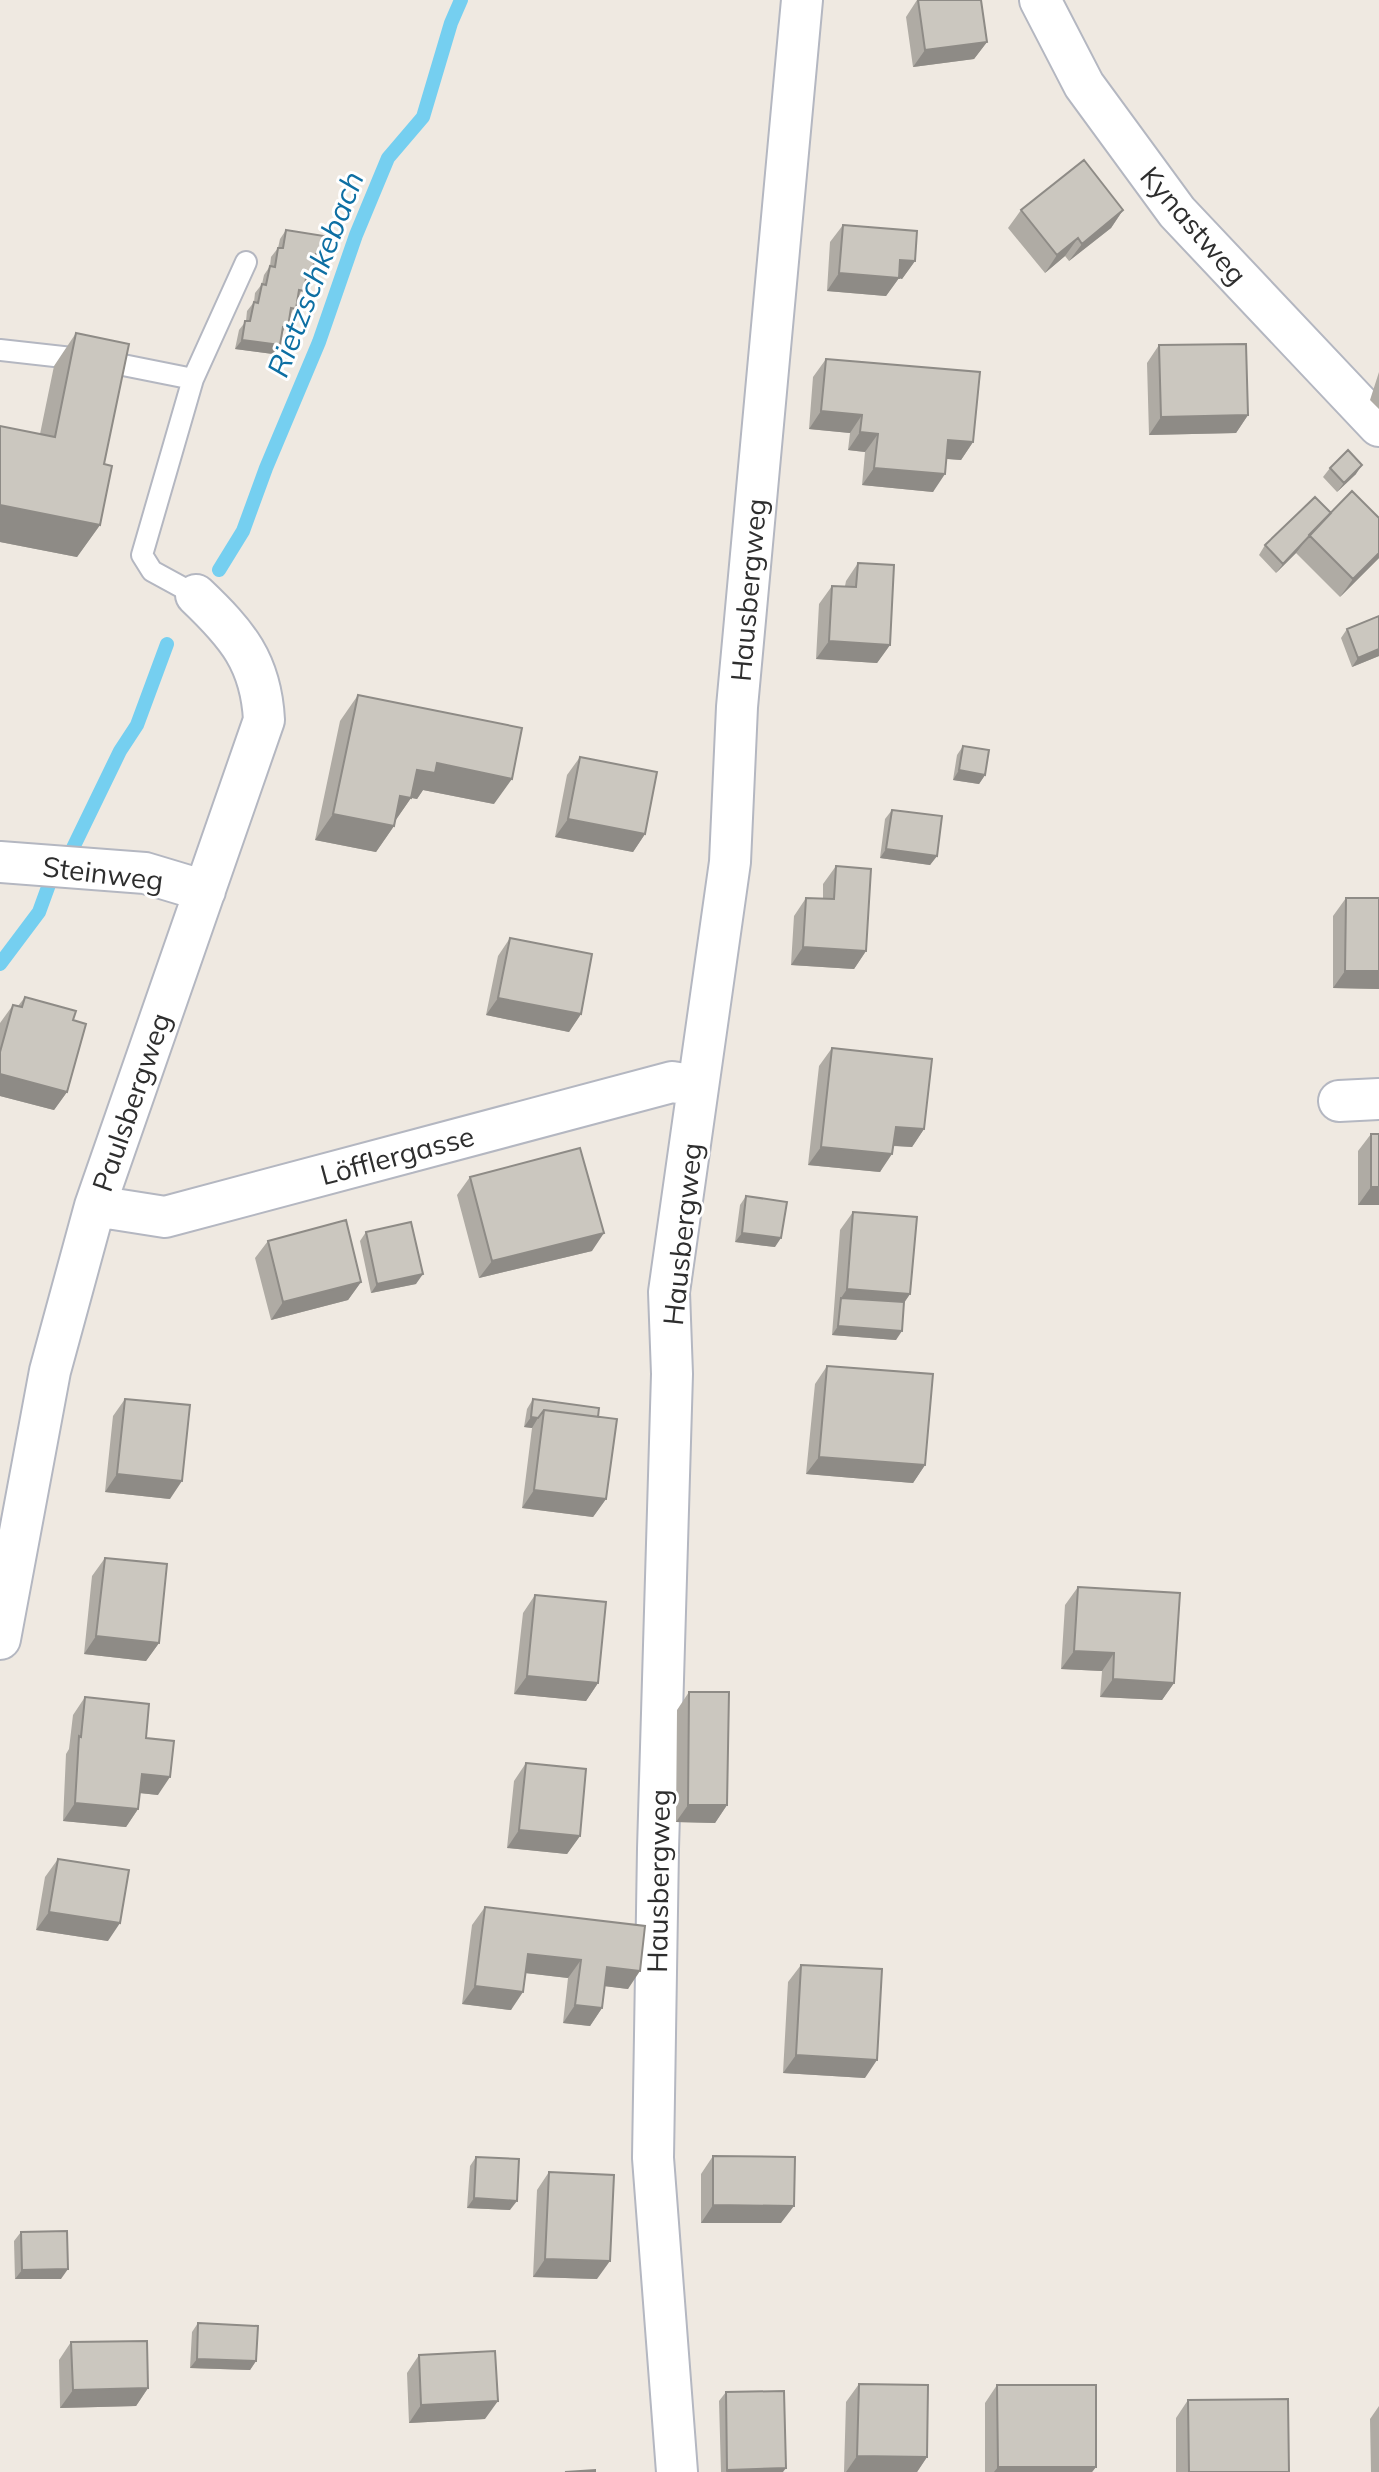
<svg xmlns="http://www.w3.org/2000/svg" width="1379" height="2472" font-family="Mulish,sans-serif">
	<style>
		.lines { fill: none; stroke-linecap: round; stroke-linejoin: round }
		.stream { stroke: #75cff0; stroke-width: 14 }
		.lane-casing { stroke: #b4b7c1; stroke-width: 24 }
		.street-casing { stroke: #b4b7c1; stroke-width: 44 }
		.lane { stroke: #fff; stroke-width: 20 }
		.street { stroke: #fff; stroke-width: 40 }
		.wall { fill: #afaba4 }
		.shaded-wall { fill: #8e8b86 }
		.building { fill: #cbc7bf; stroke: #8e8b86; stroke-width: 2 }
		.labels { text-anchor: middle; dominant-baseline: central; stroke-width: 6; stroke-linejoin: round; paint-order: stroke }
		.street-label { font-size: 28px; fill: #2e2e2e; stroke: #fff }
		.water-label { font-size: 30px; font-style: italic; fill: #0d6fa3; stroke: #fff }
	</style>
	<rect width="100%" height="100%" fill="#efe9e1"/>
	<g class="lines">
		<!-- stream -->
		<path class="stream" d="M219,570L243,531L266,468L319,342L356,235L388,158L423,117L451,23L461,0
			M71,852L120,751L137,725L167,644
			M0,964L39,912L51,879"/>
		<defs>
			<path id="lane" d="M0,350L108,362L193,379L142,555L152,571L196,595
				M193,379L246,262"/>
			<path id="street" d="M1040,0L1084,85L1177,212L1379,426
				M0,862L145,873L205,891
				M1339,1101L1379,1099
				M95,1206L165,1217L672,1082L698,1086
				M0,1639L50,1371L95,1206L264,720C261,662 237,634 196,595
				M677,2472L653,2158L658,1849L672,1374L669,1292L730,862L737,707L802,0"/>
		</defs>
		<!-- lane casing -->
		<use href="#lane" class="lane-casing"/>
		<!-- street casing -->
		<use href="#street" class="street-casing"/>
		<!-- lane -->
		<use href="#lane" class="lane"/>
		<!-- street -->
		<use href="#street" class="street"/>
	</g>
	<!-- wall -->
	<path class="wall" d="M917,0H981L987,42L974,59L913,67L906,17Z
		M1021,210H1123L1111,228L1069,261L1065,256L1045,273L1008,228Z
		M843,225L915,261L902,279L899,278L886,296L827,291L830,242Z
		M286,230L314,263L281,336L280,345L273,354L235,349L239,330L246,321L247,311L254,302L255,293L262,284L264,275L270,266L271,257L278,248L280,239Z
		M76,333L104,464L100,525L77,557L0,542V426L40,434L54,366Z
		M1159,345L1248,415L1236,433L1149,435L1147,363Z
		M826,359L973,442L961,460L947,459L933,492L862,485L865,452L848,450L850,433L809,429L813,377Z
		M1379,372V409L1370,400Z
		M1330,468L1356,474L1337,492L1323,477Z
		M1315,497L1379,558L1340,597L1296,553L1276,573L1259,555L1265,545Z
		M858,563L890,645L877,663L816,659L819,604L832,586H845L846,581Z
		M1379,616V656L1352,667L1341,638L1347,629Z
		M358,695L494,804L423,790L417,799L411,798L395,821L394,826L376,852L315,840L340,721Z
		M963,746L985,775L979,784L953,780L957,755Z
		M580,757L645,834L633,852L555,837L567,775Z
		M892,810L937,856L930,865L880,858L885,819Z
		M836,866L866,951L854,969L791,965L794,916L806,898L823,899V884Z
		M1346,898H1379V989L1333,988V916Z
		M510,938L581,1014L569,1032L486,1015L498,956Z
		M25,997L73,1020L67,1092L54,1110L0,1096V1023L13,1005L18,1006Z
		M832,1048L924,1129L912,1147L893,1146L880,1172L808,1165L819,1066Z
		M1371,1134L1379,1205H1358V1151Z
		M470,1177L592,1251L479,1278L457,1195Z
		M746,1196L775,1247L735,1242L740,1205Z
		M853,1212L910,1294L904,1302L896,1340L832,1335L840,1230Z
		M366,1232L416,1284L371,1293L360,1241Z
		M268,1241L361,1282L348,1300L271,1320L255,1258Z
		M827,1366L925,1465L913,1483L806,1474L815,1384Z
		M125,1399L170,1499L105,1492L113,1416Z
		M533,1399L598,1417L606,1499L593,1517L522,1508L532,1428L524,1427L527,1409Z
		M105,1558L159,1643L146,1661L84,1654L92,1576Z
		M1078,1587L1174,1683L1162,1700L1100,1697L1102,1671L1061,1669L1065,1605Z
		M535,1595L598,1683L586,1701L514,1694L523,1613Z
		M689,1692L727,1805L715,1823L676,1822L677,1710Z
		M85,1697L146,1738L158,1795L140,1793L138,1809L126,1827L63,1821L66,1754L69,1749L73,1715Z
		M526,1763L580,1836L567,1854L507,1848L514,1781Z
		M58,1859L108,1941L36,1930L45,1877Z
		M485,1907L645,1926L628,1989L605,1986L602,2008L590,2026L563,2023L568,1978L526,1973L511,2010L462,2004L472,1925Z
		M801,1965L865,2078L783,2073L788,1982Z
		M713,2156L781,2223H701V2174Z
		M476,2157L510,2210L467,2208L470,2166Z
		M549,2172L597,2279L533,2277L537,2190Z
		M21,2232L61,2279H15L14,2241Z
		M198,2323L256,2361L250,2370L190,2368L192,2332Z
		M71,2342L148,2388L136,2406L60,2408L59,2360Z
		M419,2355L485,2419L409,2423L407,2373Z
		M859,2384L927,2457L917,2472H844L846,2402Z
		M997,2385L1096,2467L1092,2472H985V2403Z
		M726,2392L783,2472H721L719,2401Z
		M1188,2400L1289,2472H1176V2418Z
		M1379,2406V2472H1371L1370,2419Z"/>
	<!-- shaded-wall -->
	<path class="shaded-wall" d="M987,42L974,59L913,67L925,50Z
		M1123,210L1111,228L1069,261L1082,244Z
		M1078,238L1065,256L1045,273L1057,255Z
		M900,260L915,261L902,279L899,278L886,296L827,291L839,273Z
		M242,340L280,345L273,354L235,349Z
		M821,411L862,415L850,433L809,429Z
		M1248,415L1236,433L1149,435L1161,417Z
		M860,432L878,434L865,452L848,450Z
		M948,440L973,442L961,460L936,458Z
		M1362,465L1356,474L1337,492L1344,483Z
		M874,468L945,474L933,492L862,485Z
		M0,505L100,525L77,557L0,542Z
		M1303,544L1296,553L1276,573L1283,564Z
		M1379,553V558L1340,597L1353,579Z
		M829,641L890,645L877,663L816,659Z
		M1379,649V656L1352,667L1358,658Z
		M437,763L512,779L494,804L423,790L417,799L399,795L417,770Z
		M959,770L985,775L979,784L953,780Z
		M400,796L411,798L393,824Z
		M333,814L394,826L376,852L315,840Z
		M568,819L645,834L633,852L555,837Z
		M886,849L937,856L930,865L880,858Z
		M803,947L866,951L854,969L791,965Z
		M1345,971H1379V989L1333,988Z
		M498,998L581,1014L569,1032L486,1015Z
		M0,1074L67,1092L54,1110L0,1096Z
		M896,1127L924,1129L912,1147L883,1145Z
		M821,1147L892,1154L880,1172L808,1165Z
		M1371,1187H1379V1205H1358Z
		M604,1233L592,1251L479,1278L492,1261Z
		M742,1233L781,1238L775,1247L735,1242Z
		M423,1274L416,1284L371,1293L377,1284Z
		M361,1282L348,1300L271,1320L283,1302Z
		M847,1289L910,1294L898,1312L841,1298Z
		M838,1326L902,1331L896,1340L832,1335Z
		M531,1417L538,1418L532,1428L524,1427Z
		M819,1457L925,1465L913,1483L806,1474Z
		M117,1474L182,1481L170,1499L105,1492Z
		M534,1490L606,1499L593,1517L522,1508Z
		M96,1636L159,1643L146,1661L84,1654Z
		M1074,1651L1114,1653L1102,1671L1061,1669Z
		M527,1676L598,1683L586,1701L514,1694Z
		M1113,1679L1174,1683L1162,1700L1100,1697Z
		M142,1774L170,1777L158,1795L130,1792Z
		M75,1803L138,1809L126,1827L63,1821Z
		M688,1805H727L715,1823L676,1822Z
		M519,1830L580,1836L567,1854L507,1848Z
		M49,1912L120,1923L108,1941L36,1930Z
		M528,1954L581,1960L568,1978L516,1972Z
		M607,1967L640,1971L628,1989L595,1985Z
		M475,1986L523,1992L511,2010L462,2004Z
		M575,2005L602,2008L590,2026L563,2023Z
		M796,2055L877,2060L865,2078L783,2073Z
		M474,2198L517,2201L510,2210L467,2208Z
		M713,2205L794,2206L781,2223H701Z
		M545,2259L610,2261L597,2279L533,2277Z
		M68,2269L61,2279H15L22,2270Z
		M197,2359L256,2361L250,2370L190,2368Z
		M148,2388L136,2406L60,2408L73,2390Z
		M498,2401L485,2419L409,2423L421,2405Z
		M857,2456L927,2457L917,2472H846Z
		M998,2467H1096L1092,2472H994Z
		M786,2468L783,2472H726L727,2470Z"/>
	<!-- building -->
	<path class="building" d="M918,0H981L987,42L925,50Z
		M1084,160L1123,210L1082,244L1078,238L1057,255L1021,210Z
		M843,225L917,231L915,261L900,260L899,278L839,273Z
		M286,230L324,236L321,254H316L312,273L307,272L304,291L299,290L296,309L291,308L288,327H283L280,345L242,340L245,321H250L254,302L258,303L262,284L266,285L270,266L275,267L278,248H283Z
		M76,333L129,344L104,464L112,466L100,525L0,505V426L55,437Z
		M1246,344L1248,415L1161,417L1159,345Z
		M826,359L980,372L973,442L948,440L945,474L874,468L878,434L860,432L862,415L821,411Z
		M1348,450L1362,465L1344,483L1330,468Z
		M1352,491L1379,518V553L1353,579L1309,535Z
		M1315,497L1331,513L1283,564L1265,545Z
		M858,563L894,565L890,645L829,641L832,586L856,587Z
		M1379,616V649L1358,658L1347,629Z
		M358,695L522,728L512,779L437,763L435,773L417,770L411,798L400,796L394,826L333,814Z
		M963,746L989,750L985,775L959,770Z
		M580,757L657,772L645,834L568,819Z
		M892,810L942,816L937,856L886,849Z
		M836,866L871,869L866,951L803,947L806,898L834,899Z
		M1346,898H1379V971H1345Z
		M510,938L592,954L581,1014L498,998Z
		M25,997L76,1011L73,1020L86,1024L67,1092L0,1074V1052L13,1005L22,1007Z
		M832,1048L932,1059L924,1129L896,1127L892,1154L821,1147Z
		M1371,1134H1379V1187H1371Z
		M580,1148L604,1233L492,1261L470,1177Z
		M746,1196L787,1202L781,1238L742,1233Z
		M853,1212L917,1217L910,1294L847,1289Z
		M346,1220L361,1282L283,1302L268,1241Z
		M411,1222L423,1274L377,1284L366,1232Z
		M841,1298L904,1302L902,1331L838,1326Z
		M827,1366L933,1374L925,1465L819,1457Z
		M125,1399L190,1405L182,1481L117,1474Z
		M533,1399L599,1408L598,1417L544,1410L538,1418L531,1417Z
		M544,1410L617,1419L606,1499L534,1490Z
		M105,1558L167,1564L159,1643L96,1636Z
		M1078,1587L1180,1593L1174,1683L1113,1679L1114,1653L1074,1651Z
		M535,1595L606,1602L598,1683L527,1676Z
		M689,1692H729L727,1805H688Z
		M85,1697L149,1704L146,1738L174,1741L170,1777L142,1774L138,1809L75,1803L79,1736L81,1737Z
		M526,1763L586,1769L580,1836L519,1830Z
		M58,1859L129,1870L120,1923L49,1912Z
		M485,1907L645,1926L640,1971L607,1967L602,2008L575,2005L581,1960L528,1954L523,1992L475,1986Z
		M801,1965L882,1969L877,2060L796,2055Z
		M713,2156L795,2157L794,2206L713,2205Z
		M476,2157L519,2159L517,2201L474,2198Z
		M549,2172L614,2175L610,2261L545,2259Z
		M67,2231L68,2269L22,2270L21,2232Z
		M198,2323L258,2326L256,2361L197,2359Z
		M147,2341L148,2388L73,2390L71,2342Z
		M495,2351L498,2401L421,2405L419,2355Z
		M859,2384L928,2385L927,2457L857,2456Z
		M997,2385H1096V2467H998Z
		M784,2391L786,2468L727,2470L726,2392Z
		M1288,2399L1289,2472H1189L1188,2400Z
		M595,2470V2472H565Z"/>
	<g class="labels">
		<!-- street labels -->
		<g class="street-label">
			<text transform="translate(1194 225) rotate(49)">Kynastweg</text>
			<text transform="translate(748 590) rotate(-85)">Hausbergweg</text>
			<text transform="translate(103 873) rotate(7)">Steinweg</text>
			<text transform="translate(131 1102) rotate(-71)">Paulsbergweg</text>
			<text transform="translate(397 1155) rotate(-15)">Löfflergasse</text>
			<text transform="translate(682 1234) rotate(-84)">Hausbergweg</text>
			<text transform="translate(658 1881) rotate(-89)">Hausbergweg</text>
		</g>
		<!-- water labels -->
		<g class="water-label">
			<text transform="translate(315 274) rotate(-69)">Rietzschkebach</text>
		</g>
	</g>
</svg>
